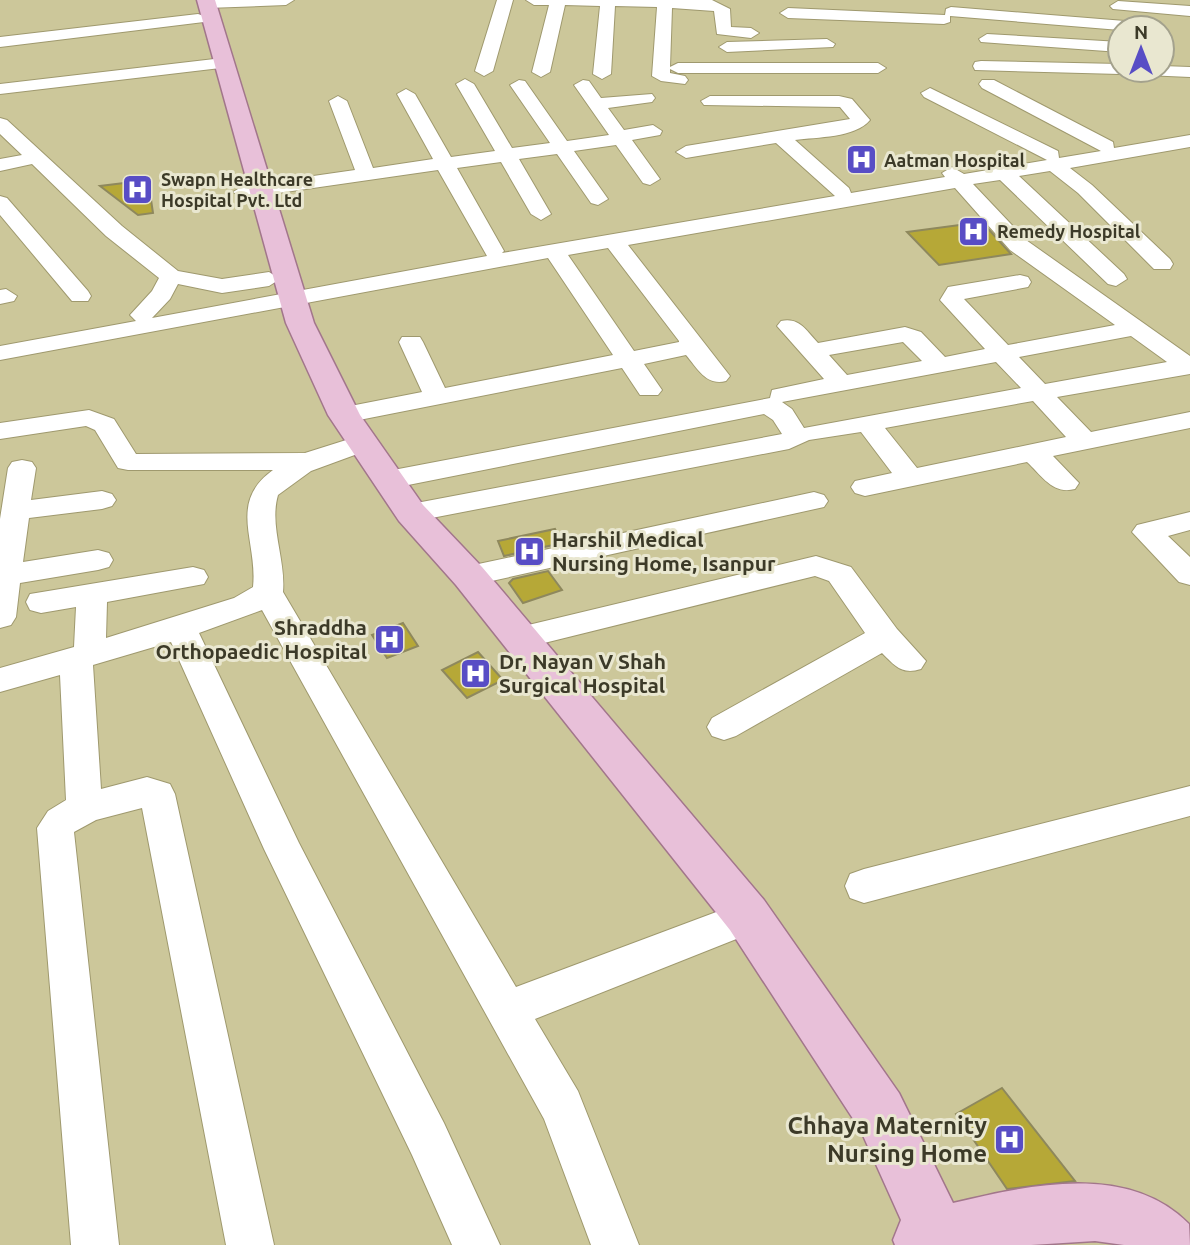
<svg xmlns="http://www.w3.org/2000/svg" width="1190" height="1245" font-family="Ubuntu,sans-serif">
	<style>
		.building { fill: #b6a837; stroke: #8e885d; stroke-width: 2 }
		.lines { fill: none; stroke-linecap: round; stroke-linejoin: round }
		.minor-casing { stroke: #9f996e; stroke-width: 2 }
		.major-casing { stroke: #a2768b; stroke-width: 3 }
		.minor { fill: #fff; fill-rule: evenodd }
		.major { fill: #e8c0d9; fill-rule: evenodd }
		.labels { text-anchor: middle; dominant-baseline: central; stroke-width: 6; stroke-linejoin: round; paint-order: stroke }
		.far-poi-label { font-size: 18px; font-weight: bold; fill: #3c3a28; stroke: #e9e7d0; text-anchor: start }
		.poi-label { font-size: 21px; font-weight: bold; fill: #3c3a28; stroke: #e9e7d0; text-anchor: start }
		.near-poi-label { font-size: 24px; font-weight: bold; fill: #3c3a28; stroke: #e9e7d0; text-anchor: end }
	</style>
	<rect width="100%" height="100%" fill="#ccc79a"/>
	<!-- building -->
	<path class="building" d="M148,180L153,213L138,215L100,186Z
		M982,222L1011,254L939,265L907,232Z
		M555,529L562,543L504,556L498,541Z
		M548,571L562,590L523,603L509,583L513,579Z
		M403,623L418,646L387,658L372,635Z
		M478,652L503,680L467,698L442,670Z
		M1002,1088L1075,1181L1007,1189L956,1114Z"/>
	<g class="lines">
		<defs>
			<path id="minor" d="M201,0H294L286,5L207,8L202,6Z
				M497,0H513L493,71L484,76L475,71Z
				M526,0H712L730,9L731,27L751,28L759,33L751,38L717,34L714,11L672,8L670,67L678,63H878L886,68L878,73H678L670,69V73L685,76L688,80L685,84L661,81L652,76L657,7L615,6L611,74L602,79L593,74L600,6L565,5L550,72L541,77L532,72L549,5H534Z
				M1118,1L1190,6V16L1113,9L1110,6Z
				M951,7L1150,23L1158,28L1120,30L950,16V22L944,24L788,18L780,13L788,8L945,15L946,9Z
				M198,14L204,16V22L0,47V37Z
				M987,34L1120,42V52L981,42L979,39Z
				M827,39L835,44L833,47L727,52L719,47L727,42Z
				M223,58L231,63L229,67L0,94V84Z
				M981,61L1120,64V70H1128L1120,74L975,70L973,66L975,62Z
				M1162,66L1190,67V77L1145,75L1137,70H1162Z
				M465,79L474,84L512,148L550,143L510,85L519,80L525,81L567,141L609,135L574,85L583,80L589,81L601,98L652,94L655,98L652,102L608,108L624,130L653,125L662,131L660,135L632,140L660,179L650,185L643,183L616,145L574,151L608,199L598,205L591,203L557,154L519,159L551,214L541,220L531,214L501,162L457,168L504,251L502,253L835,196L776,143L686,158L676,152L686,146L850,119L840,107L704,105L701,101L710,96H839L852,99L870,120C855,138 817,137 795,140L849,188L851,193L945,177L942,173L952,167L964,174L1047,160L924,97L921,93L930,88L1058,151L1059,158L1101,151L982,88L979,84L982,80H994L1113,142L1114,148L1190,135V147L1070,168L1092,185L1170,259L1173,264L1170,269H1154L1078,193L1050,171L1019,176L1124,274L1127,279L1116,286L1108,284L1000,180L973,184L1026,240L1190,356V374L1057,397L1091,432L1190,412V428L1053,456L1079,483L1075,489C1053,495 1042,476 1027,462L865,496L855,493L851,487L855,481L892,473L861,432L809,440L789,449L411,522L401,520L397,513L401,506L411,504L782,434L773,420L764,414L388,489L378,486L374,480L378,474L388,471L770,398L772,390L824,379L777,326L781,321C799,317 806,330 818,343L905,327L921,332L945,357L985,349L940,300L948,287L1020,275L1028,277L1031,282L1028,287L964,299L1008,345L1115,325L1010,250L955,188L628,245L730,376L726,381C706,386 698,369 686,355L644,364L662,390L658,395H640L622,368L344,423L335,421L331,415L335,409L422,392L399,342L402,337H420L423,342L445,388L613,355L548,258L0,360V346L136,321L130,315L152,291L159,278L106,236L32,164L0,171V159L22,155L0,134V118L7,120L122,226L178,271L222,279L269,272L280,279L269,286L222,293L178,284L170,299L152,318L487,256L438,170L243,198L233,192L243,186L355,170L329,101L338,96L347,101L373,168L433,159L397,94L406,89L415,94L451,157L495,151L456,84ZM608,248L679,341V342L634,351L568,255ZM1131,336L1167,362L1045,384L1019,357ZM903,342L922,361L847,375L829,355ZM996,362L1021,388L804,428L792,409L782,402ZM1033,401L1066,437L917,468L885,428Z
				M0,196L7,198L88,291L91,296L88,301H72L0,215Z
				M6,289L17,296L14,301L0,304V290Z
				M89,410L114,419L136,454L305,453L362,435L371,437L375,443L371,449L311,471L278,495C269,526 286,560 283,592L516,987L735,905L749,910L755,922L749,934L535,1019L578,1091L639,1245H591L544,1119L262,610L199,633L299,843L444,1123L500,1245H452L412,1155L264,849L171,642L93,665L101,789L147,777L170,784L175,794L274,1245H226L142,808L96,820L74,832L119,1245H71L37,828L48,811L66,800L60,675L0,692V668L74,647L76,607L41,613L30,610L26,602L30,594L193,567L204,570L208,577L204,584L107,602L106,638L234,598L253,587C258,541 227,503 273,470H128L118,468L95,430L86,426L0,439V423Z
				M22,460L32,462L36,468L31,500L102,491L112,494L116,500L112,506L102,509L29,518L23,562L98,550L109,553L113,560L109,567L98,570L20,583L16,617L11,625L0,628V519L8,468L12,462Z
				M814,492L824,495L828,501L824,507L469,586L458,583L454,576L458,569L469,566Z
				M1190,512V530L1168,536L1190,557V585L1179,582L1132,532L1137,525Z
				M816,556L851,567L897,629L926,661L921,669C902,675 895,666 882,653L736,736L724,740L712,736L707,727L712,718L865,633L829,581L815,576L520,649L509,646L504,638L509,630L520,627Z
				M1190,786V816L864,903L850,898L845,886L850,874L864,869Z"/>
			<path id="major" d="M197,0H215L314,323L360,415L423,505L482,567L764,900L899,1093L953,1203C1029,1185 1128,1162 1189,1224L1190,1245H1124L1095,1241L1031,1245H895L893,1240L901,1220L861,1131L730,930L456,585L399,521L328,415L286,323Z"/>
		</defs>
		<!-- minor casing -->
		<use href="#minor" class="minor-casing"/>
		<!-- major casing -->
		<use href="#major" class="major-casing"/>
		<!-- minor -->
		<use href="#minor" class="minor"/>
		<!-- major -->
		<use href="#major" class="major"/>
	</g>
	<!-- icons -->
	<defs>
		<symbol id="hospital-square" viewBox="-11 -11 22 22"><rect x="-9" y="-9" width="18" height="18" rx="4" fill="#584dc5" stroke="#e9e7d0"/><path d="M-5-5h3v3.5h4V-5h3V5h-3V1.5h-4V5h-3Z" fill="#fff"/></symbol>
	</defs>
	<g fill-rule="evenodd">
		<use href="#hospital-square" x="844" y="142" width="35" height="35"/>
		<use href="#hospital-square" x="120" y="172" width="35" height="35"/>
		<use href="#hospital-square" x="956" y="214" width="35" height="35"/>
		<use href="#hospital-square" x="512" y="534" width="35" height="35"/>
		<use href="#hospital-square" x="372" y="622" width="35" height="35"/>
		<use href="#hospital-square" x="458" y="656" width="35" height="35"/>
		<use href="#hospital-square" x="992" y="1122" width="35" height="35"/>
	</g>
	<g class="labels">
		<!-- far-poi labels -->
		<g class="far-poi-label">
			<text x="884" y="160">Aatman Hospital</text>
			<text x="161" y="179">Swapn Healthcare<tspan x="161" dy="21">Hospital Pvt. Ltd</tspan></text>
			<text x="997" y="231">Remedy Hospital</text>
		</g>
		<!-- poi labels -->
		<g class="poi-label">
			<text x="552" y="539">Harshil Medical<tspan x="552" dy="24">Nursing Home, Isanpur</tspan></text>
			<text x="367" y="627" text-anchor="end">Shraddha<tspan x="367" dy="24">Orthopaedic Hospital</tspan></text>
			<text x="499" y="661">Dr, Nayan V Shah<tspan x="499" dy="24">Surgical Hospital</tspan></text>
		</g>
		<!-- near-poi labels -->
		<g class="near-poi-label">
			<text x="987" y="1125">Chhaya Maternity<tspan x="987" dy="28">Nursing Home</tspan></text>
		</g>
	</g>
	<!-- north arrow -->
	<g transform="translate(1141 49)"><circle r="33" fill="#e9e7d0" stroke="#a4a28d" stroke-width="2"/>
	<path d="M0-5L12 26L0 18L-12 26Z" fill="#584dc5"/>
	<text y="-10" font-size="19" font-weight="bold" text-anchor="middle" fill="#3c3a28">N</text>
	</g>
</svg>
